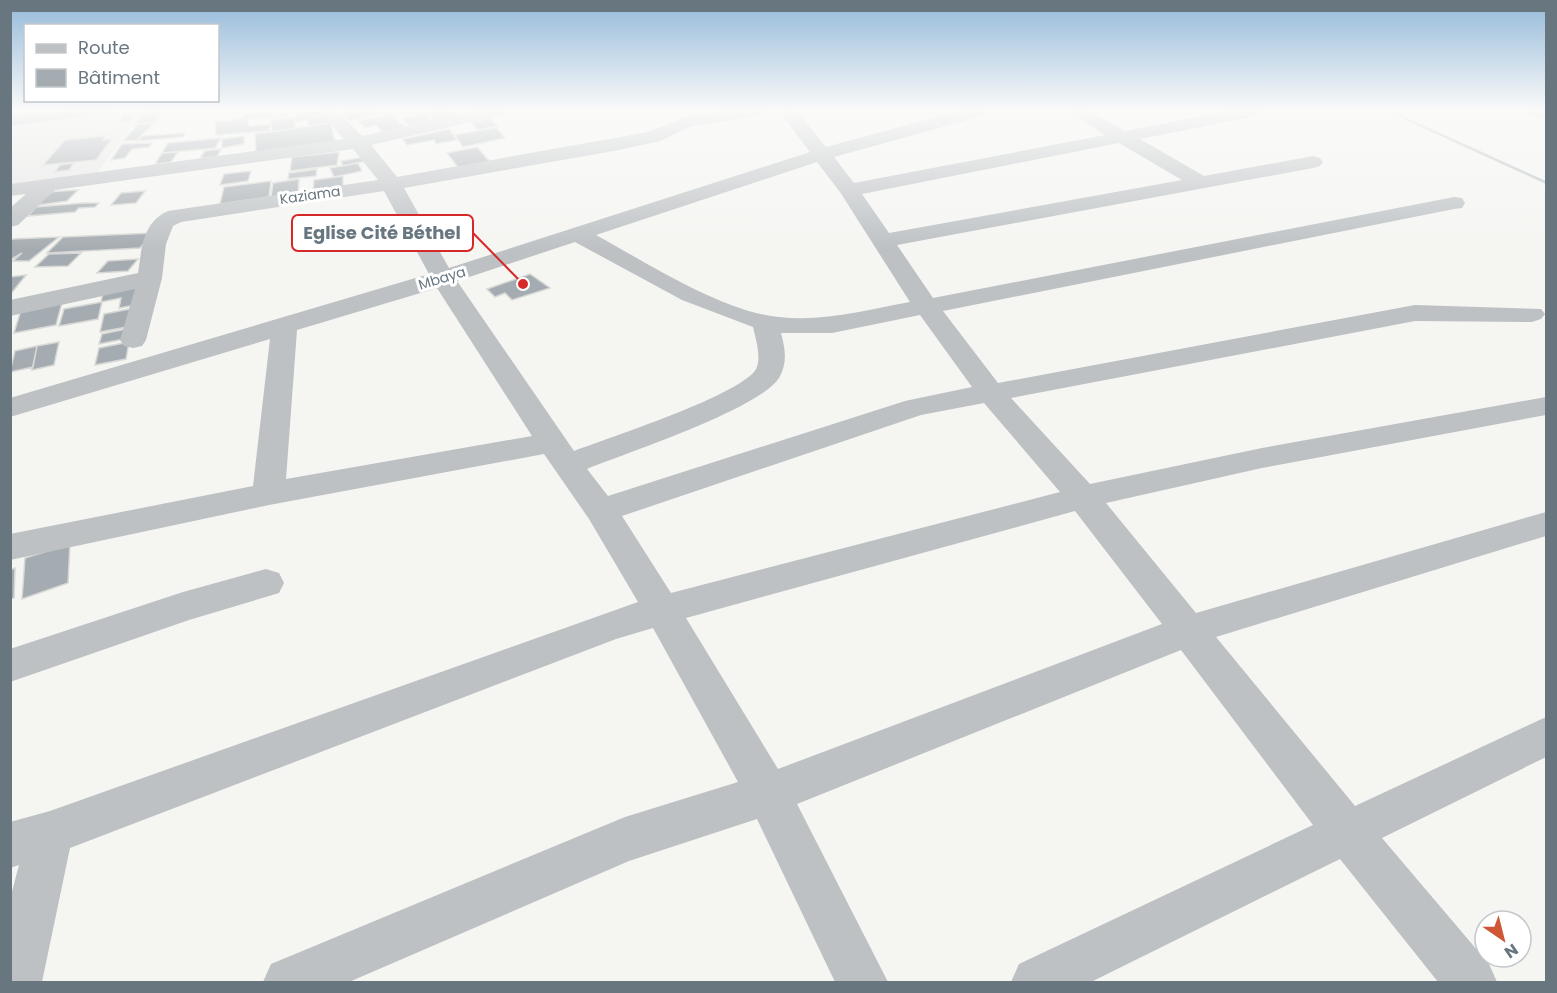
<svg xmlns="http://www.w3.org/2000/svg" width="1557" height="993" font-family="Poppins,sans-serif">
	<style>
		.built { fill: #e6e7e6 }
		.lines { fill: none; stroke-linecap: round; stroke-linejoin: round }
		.stream { fill: #b6c1c4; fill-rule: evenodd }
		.building { fill: #a5acb1; stroke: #d7d7d5; stroke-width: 1.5 }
		.minor { fill: #bdc1c4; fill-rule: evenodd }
		.labels { text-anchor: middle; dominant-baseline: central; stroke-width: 6; stroke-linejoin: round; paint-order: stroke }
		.far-street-label { font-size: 14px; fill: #687680; stroke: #fff }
		.leader { fill: none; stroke: #d62828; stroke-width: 2 }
		.callout-dot { fill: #d62828; stroke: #fff; stroke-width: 2 }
		.callout { fill: #fff; stroke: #d62828; stroke-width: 2 }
		.callout-label { font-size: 18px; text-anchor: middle; font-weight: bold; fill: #687680 }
	</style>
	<rect width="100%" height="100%" fill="#f5f5f2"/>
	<!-- built -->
	<path class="built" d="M10,111H143L97,173L11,184Z"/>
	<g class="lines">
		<!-- stream -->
		<path class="stream" d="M1386,111H1392L1546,181V184Z"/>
	</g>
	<!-- building -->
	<path class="building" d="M62,111H128L10,126V117Z
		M145,111H169L163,112L156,122L135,124Z
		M269,111H272L271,115L288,113L287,116L248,119L249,126L271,124L269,131L216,135L215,122L244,118L246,113Z
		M319,111L320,115L296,123L295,114Z
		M341,111H388L349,121Z
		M435,111H451L458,117L438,122L427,113Z
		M135,113L131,121L119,123L123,114Z
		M391,114L406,128L383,133L376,125L365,128L358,121Z
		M424,114L432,120L409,125L402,119Z
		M328,115L330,123L309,126L307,118Z
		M294,117L295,128L272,132L271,120Z
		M490,118L498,126L478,130L470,122Z
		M154,123L137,140L123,141L138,124Z
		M331,123L335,142L256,154L255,134Z
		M496,127L505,138L463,147L455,135Z
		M449,129L457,140L436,144L434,140L407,145L403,139Z
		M185,133L183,137L138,141L142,136Z
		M106,136L103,140L112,139L96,160L43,165L65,140Z
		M244,136V144L222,148V139Z
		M221,138L215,148L162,153L168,143Z
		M152,143L149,147L132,149L125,158L111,160L122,144Z
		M477,147L491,163L460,170L447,153Z
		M221,149L217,157L200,158L205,151Z
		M178,152L171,162L155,164L162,153Z
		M339,152L337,165L290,171L292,157Z
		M364,157L366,161L343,166L341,161Z
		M74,163L69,170L55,172L60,165Z
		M358,163L362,171L334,177L330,168Z
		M317,169L316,176L288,179L289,173Z
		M251,171L248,181L220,185L224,174Z
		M343,176V188L313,192L314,180Z
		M299,179L298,193L271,197L273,183Z
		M271,181L269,197L220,204L224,187Z
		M78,190L67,201L32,206L47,192Z
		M145,191L136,203L111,205L121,193Z
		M83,203H99L95,207L79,208L75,212L28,216L36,207Z
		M153,233L140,248L47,253L63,237Z
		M59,237L29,261H13L22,253L10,260V241L13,239Z
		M81,253L68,266L35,267L49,254Z
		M138,259L128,271L97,273L108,261Z
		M530,274L550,288L512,300L505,293L495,297L487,289Z
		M26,275L10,295V277Z
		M144,285L141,304L119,308L121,298L101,302L103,293Z
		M102,302L98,319L59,326L64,309Z
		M62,303L56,325L14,333L21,310Z
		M135,308L132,326L100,332L104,314Z
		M131,328L129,338L99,344L102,334Z
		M59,342L54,365L32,370L37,346Z
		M129,342L126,359L95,365L99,348Z
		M37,346L33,367L10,372L15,351Z
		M70,544L68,583L22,599L25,558Z
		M15,568L14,598L10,599V570Z"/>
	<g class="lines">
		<!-- minor -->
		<path class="minor" d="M318,111H337L362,136L472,111H505L502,115L371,145L397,177L648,132L688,116L719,111H769L760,116L692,126L660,141L619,150L404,188L449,268L810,152L779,111H797L826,147L959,111H989L986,115L834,157L854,183L1105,135L1068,111H1090L1125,131L1227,111H1265L1256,116L1140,139L1204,176L1313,156L1320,158L1323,162L1320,166L1313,168L897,245L933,298L1454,197L1462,198L1465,203L1462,208L1454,209L943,311L998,383L1415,305L1541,309L1545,314L1541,319L1532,322L1415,321L1011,398L1090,484L1262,448L1546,397V415L1262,468L1106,503L1196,613L1546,512V536L1216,637L1355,806L1546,717V757L1382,838L1489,964L1497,982H1438L1340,859L1091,982H1011L1019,964L1313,825L1181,650L797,804L888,982H835L757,819L629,861L349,982H263L271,964L625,817L738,782L653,628L616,639L70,848L42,982H10V899L19,865L10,868V822L50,811L638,602L589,519L544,454L269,505L10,560V534L253,486L270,339L10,417V398L429,274L384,191L181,222L173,226L166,244L162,278L146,340L142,346L133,348L124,346L120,340L135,289L10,316V300L138,273C142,248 142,223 168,211L378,180L353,149L55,190L18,225L10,227V208L26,194L10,196V184L344,139ZM1119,143L1182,180L889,233L862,194ZM817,162L840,192L910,302C867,310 824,322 779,317C723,312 647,263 596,235ZM575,242L682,300L753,327C756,340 763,361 754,372C731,398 611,437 574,451L457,281ZM437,288L532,436L286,479L297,330ZM920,315L972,387L905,401L608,496L587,469C627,453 759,409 779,378C788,363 785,348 781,333H832ZM984,403L1060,492L671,593L622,516L921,415ZM1075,511L1162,624L778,769L686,618Z
			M1524,111H1546V120L1527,115Z
			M266,569L279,573L284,583L279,593L189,620L10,682V649L183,592Z"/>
	</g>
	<!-- sky -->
	<linearGradient id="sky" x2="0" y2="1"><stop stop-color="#94b9da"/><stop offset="0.44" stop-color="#fafaf9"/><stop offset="1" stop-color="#fafaf9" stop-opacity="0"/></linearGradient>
	<rect width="1557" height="250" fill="url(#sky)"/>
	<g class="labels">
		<!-- far-street labels -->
		<g class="far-street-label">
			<text transform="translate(310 195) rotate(-8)">Kaziama</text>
			<text transform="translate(442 278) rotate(-17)">Mbaya</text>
		</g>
	</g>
	<!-- callouts -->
	<path class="leader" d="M523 284L473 233"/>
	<circle class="callout-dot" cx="523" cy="284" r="6"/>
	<rect class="callout" x="292" y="215" width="181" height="36" rx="6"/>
	<g class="callout-label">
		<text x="382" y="239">Eglise Cité Béthel</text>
	</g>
	<!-- border -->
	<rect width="1557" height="993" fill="none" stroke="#687680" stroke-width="24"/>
	<!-- legend -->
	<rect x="24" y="24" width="195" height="78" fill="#ffffff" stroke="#c3c8cc" stroke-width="1.5"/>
	<rect x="36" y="44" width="30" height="9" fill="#bdc1c4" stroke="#c3c8cc" stroke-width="1.5"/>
	<text x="78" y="54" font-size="18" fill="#687680">Route</text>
	<rect x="36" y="69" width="30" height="18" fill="#a5acb1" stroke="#c3c8cc" stroke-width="1.5"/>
	<text x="78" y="84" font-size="18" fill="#687680">Bâtiment</text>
	<!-- north arrow -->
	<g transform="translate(1503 939) rotate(145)"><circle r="28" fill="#ffffff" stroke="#c3c8cc" stroke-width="1.5"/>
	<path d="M0-4.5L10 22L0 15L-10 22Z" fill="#d05638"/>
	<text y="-9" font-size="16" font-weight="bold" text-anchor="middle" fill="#687680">N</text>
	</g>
</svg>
